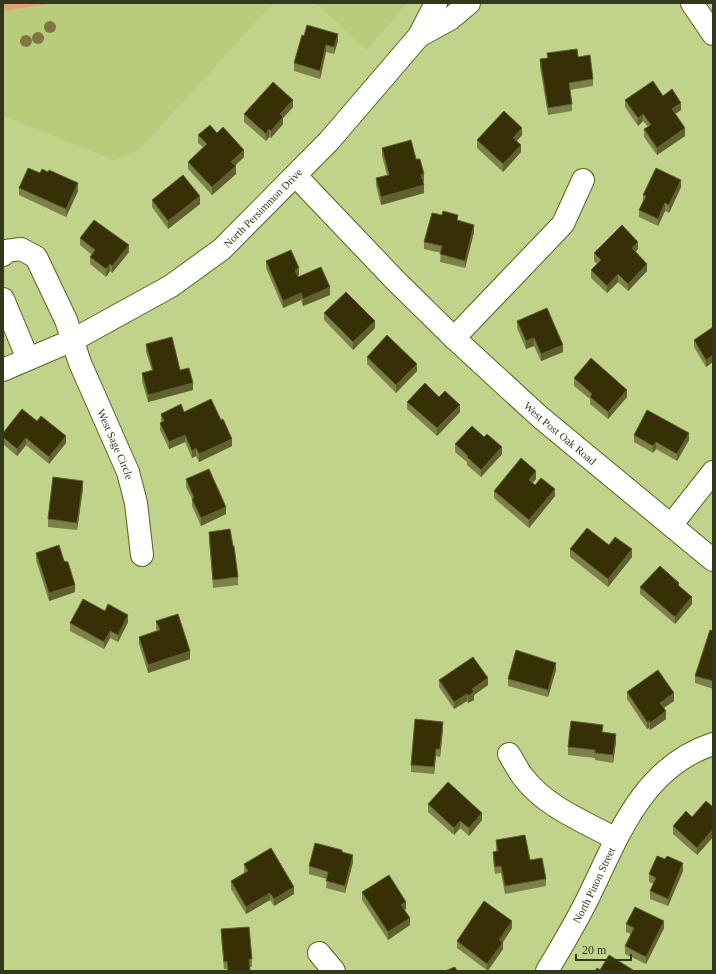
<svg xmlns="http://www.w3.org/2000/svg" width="716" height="974" font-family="'Times New Roman',serif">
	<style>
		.built { fill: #b8cc7c }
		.green { fill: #dea476 }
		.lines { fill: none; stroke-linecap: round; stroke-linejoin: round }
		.minor-casing { stroke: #56641d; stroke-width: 24 }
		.minor { stroke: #fff; stroke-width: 22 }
		.tree { fill: #817643 }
		.wall { fill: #7c8149 }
		.shaded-wall { fill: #60612f }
		.building { fill: #373007; stroke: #60612f }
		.labels { text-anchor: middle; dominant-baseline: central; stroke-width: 4; stroke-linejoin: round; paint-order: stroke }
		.street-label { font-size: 11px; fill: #32391b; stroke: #c1d28b }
	</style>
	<rect width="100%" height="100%" fill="#c1d28b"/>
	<!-- built -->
	<path class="built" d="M3,3H273L139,150L114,160L3,116Z
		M316,3H407L367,50Z"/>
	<!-- green -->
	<path class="green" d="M3,3H56L3,11Z"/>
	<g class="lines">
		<defs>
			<g id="minor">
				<path d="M692,3L713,34"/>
				<path d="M419,36L450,19L469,3"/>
				<path id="s1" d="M296,176L395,280L454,338L540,417L713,560"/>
				<path id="s2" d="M3,255L6,251L21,249L36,257L66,320L80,363L128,472L136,503L142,555"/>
				<path d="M3,299L28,359"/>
				<path d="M454,338L563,224L583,180"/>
				<path id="s3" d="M3,370L73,340L171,286L222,249L329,141L419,36L436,3"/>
				<path d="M672,524L713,472"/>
				<path d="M509,754C514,762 518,771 524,778C546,807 585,822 616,839"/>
				<path d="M319,953L334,971"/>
				<path id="s4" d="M547,971C562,946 577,921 590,894C619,834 643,767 713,744"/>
			</g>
		</defs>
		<!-- minor casing -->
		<use href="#minor" class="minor-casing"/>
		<!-- minor -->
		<use href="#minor" class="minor"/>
	</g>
	<!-- trees -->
	<g class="tree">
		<circle cx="50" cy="27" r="6"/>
		<circle cx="38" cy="38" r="6"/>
		<circle cx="26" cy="41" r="6"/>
	</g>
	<!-- wall -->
	<path class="wall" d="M302,35L338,41L334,54L326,52L320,79L294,71V63Z
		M547,53L578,57L593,79V86L570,90L572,104V111L548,115L540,67V59L547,58Z
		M663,96L681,110L675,114L685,136L657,155L644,137V129L648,127L643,121L638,126L625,107V100Z
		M293,107L283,118V124L271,138L269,137L266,141L244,122V114Z
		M217,133L244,157L235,166L236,174L212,195L188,169V162L203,147L198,143V135Z
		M522,135L517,141L521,152L503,172L477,148V140Z
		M382,148L416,159L424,181L423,182L424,193L381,205L376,186V178L387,175L382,156Z
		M681,187L669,213L665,211L658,226L639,217V210L643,201V195Z
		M19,188L78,191L66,217L19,195Z
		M152,200L200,204L168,229L152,207Z
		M458,220L474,232L465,268L440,262L441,253L424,249V242Z
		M80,238L129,252L112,273L110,271L106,277L90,264V257L92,255L80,245Z
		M638,249L635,252L647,271L628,291L618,282L607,293L591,278V270L597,264L594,261V253Z
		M266,261L299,275L298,276V277L330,295L303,306L301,300L283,308L266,268Z
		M324,313L375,328L353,350L324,320Z
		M517,321L563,352L541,361L534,346L526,349L517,328Z
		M713,327V362L706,367L694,347V340Z
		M146,344L193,390L148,402L142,381V373L152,371L146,352Z
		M367,357L417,371L396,393L367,364Z
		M574,378L627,397L608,419L590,404V399L574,386Z
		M439,397L460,412L437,436L407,409V402Z
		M184,412L232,446L199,462L196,456L192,458L185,442L169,449L160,430V423L161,422V414Z
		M37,421L66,443L49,464L26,445L17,456L3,444V433Z
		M634,435L689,440L677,461L656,449L653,453L634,442Z
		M455,444L502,454L481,477L467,465V462L455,452Z
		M186,479L226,514L201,526L192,506V499L186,487Z
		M536,479L532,483L535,485L555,496L529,528L494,498V491Z
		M83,489L77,530L48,527V519Z
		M209,532L233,546L238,577V585L213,588L209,539Z
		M609,545L632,557L608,587L570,557V549Z
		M36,553L75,592L49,601L36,560Z
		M679,586L692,604L675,624L640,594V587Z
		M156,621L190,659L148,673L139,644V637L157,630L156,629Z
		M128,622L118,642L110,638L104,649L70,631V623Z
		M713,631V689L695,683V676Z
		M556,670L548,697L508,686V679Z
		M439,680L488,685L474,695V700L468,703L467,701L454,709L439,687Z
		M627,692L674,701L664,708L666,719L650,730L649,728L647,729L627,699Z
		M443,729L440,757L436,756L434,774L411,772V765Z
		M603,732L616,742L613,763L595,760V758L568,755V747Z
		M428,804L482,820L469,836L460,828L454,835L428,812Z
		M713,807V837L697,855L673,834V826Z
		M496,840L530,860L546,879V886L505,894L501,873L495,874L493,860V852L496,851Z
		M342,852L353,862L345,893L326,888L327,879L309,874V866Z
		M244,864L294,894L274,906L270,900L246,914L231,889V881L244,873Z
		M683,871L668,906L650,899V891L654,884L649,882V874Z
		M362,892L406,909L405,910L410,925L388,940L362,900Z
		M626,924L664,928L646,964L625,954V946L631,934L626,932Z
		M512,928L503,942V949L488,971L457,948V941Z
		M221,929L252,959V967H250V971H228L227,969H224L221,937Z"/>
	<!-- shaded-wall -->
	<path class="shaded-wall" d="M338,34V41L334,54V47Z
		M326,45V52L320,79V71Z
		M293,100V107L283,118V124L271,138V131L280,114Z
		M681,103V110L672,116V109Z
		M643,114V121L638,126V118Z
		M522,128V135L513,145V138Z
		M685,128V136L657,155V148Z
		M269,129V137L266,141V134Z
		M521,145V152L503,172V164Z
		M244,150V157L231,169V162Z
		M236,166V174L212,195V187Z
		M424,174V181L421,182V175Z
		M681,180V187L669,213V205Z
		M78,183V191L66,217V209Z
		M424,185V193L381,205V197Z
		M200,196V204L168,229V221Z
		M665,203V211L658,226V219Z
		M474,225V232L465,268V261Z
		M638,242V249L632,256V248Z
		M129,245V252L112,273V266Z
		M110,264V271L106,277V269Z
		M647,264V271L628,291V284Z
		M299,268V275L295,277V270Z
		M618,274V282L607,293V286Z
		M330,287V295L303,306V299Z
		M301,293V300L283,308V301Z
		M375,321V328L353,350V342Z
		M534,338V346L526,349V341Z
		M563,345V352L541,361V354Z
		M713,355V362L706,367V360Z
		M417,364V371L396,393V385Z
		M193,383V390L148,402V395Z
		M627,390V397L608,419V412Z
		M460,405V412L437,436V428Z
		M689,433V440L677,461V454Z
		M185,435V442L169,449V442Z
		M66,436V443L49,464V457Z
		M26,438V445L17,456V449Z
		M232,439V446L199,462V454Z
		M656,442V449L653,453V446Z
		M502,447V454L481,477V470Z
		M196,448V456L192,458V451Z
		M536,471V479L529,487V480Z
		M83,481V489L77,530V523Z
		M555,489V496L529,528V520Z
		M226,507V514L201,526V518Z
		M632,549V557L608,587V579Z
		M75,585V592L49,601V593Z
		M692,597V604L675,624V617Z
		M128,615V622L118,642V635Z
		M110,631V638L104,649V642Z
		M190,651V659L148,673V665Z
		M556,663V670L548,697V690Z
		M488,678V685L474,695V700L468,703V696L472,689Z
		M674,693V701L660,710V703Z
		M467,694V701L454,709V702Z
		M666,711V719L650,730V723Z
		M649,721V728L647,729V722Z
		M443,722V729L440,757V749Z
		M616,734V742L613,763V755Z
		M436,749V756L434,774V767Z
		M482,813V820L469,836V828Z
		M460,821V828L454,835V828Z
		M713,829V837L697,855V848Z
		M353,855V862L345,893V886Z
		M683,863V871L668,906V899Z
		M294,887V894L274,906V899Z
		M270,893V900L246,914V907Z
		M406,902V909L401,912V905Z
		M410,918V925L388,940V932Z
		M512,921V928L503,942V949L487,971V964L499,940Z
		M664,921V928L646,964V957Z"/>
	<!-- building -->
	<path class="building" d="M307,25L338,34L334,47L326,45L320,71L294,63L302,35L304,36Z
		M577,49L578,57L590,55L593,79L569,83L572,104L548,108L540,59L548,58L547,53Z
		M653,81L663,96L672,89L681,103L672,109L685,128L657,148L644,129L651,125L643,114L638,118L625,100Z
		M273,82L293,100L280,114L283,117L271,131L269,129L266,134L244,114Z
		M504,111L522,128L513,138L521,145L503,164L477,140Z
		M210,125L217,133L223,127L244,150L231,162L236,166L212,187L188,162L207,144L198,135Z
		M411,140L416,159H420L424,174L421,175L424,185L381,197L376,178L389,175L382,148Z
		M28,168L40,173L42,169L48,172L49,170L78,183L66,209L19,188Z
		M656,168L681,180L669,205L665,203L658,219L639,210L646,196L643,195Z
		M183,175L200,196L168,221L152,200Z
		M443,211L458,215L457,220L474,225L465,261L440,254L442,246L424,242L432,213L442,215Z
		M94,220L129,245L112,266L110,264L106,269L90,257L95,250L80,238Z
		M622,225L638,242L632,248L647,264L628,284L618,274L607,286L591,270L601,260L594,253Z
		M291,250L299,268L295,270L298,277L321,267L330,287L303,299L301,293L283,301L266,261Z
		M346,292L375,321L353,342L324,313Z
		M547,308L563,345L541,354L534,338L526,341L517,321Z
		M713,327V355L706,360L694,340Z
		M387,335L417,364L396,385L367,357Z
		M172,337L180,370L189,368L193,383L148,395L142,373L153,370L146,344Z
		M591,358L627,390L608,412L590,397L592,394L574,378Z
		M425,383L439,397L445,391L460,405L437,428L407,402Z
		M211,399L221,420L223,419L232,439L199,454L196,448L192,451L185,435L169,442L160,423L164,421L161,414L181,404L184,412Z
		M22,409L37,421L41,416L66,436L49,457L26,438L17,449L3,437V433Z
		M647,410L689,433L677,454L656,442L653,446L634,435Z
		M472,426L484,437L487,434L502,447L481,470L467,457L468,456L455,444Z
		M521,458L536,471L529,480L535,485L541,478L555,489L529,520L494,491Z
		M209,469L226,507L201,518L192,499L194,498L186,479Z
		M53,477L83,481L77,523L48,519Z
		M587,528L609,545L615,537L632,549L608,579L570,549Z
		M230,529L233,546H234L238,577L213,580L209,532Z
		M59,545L64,561L68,562L75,585L49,593L36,553Z
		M660,566L679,583L678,585L692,597L675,617L640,587Z
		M83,599L105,611L108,604L128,615L118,635L110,631L104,642L70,623Z
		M178,614L190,651L148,665L139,637L160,630L156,621Z
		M710,630L713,631V681L695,676Z
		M516,650L556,663L548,690L508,679Z
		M473,657L488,678L472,689L474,692L468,696L467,694L454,702L439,680Z
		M658,670L674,693L660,703L666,711L650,723L649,721L647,722L627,692Z
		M415,719L443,722L440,749H436L434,767L411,765Z
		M571,721L603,725L602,732L616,734L613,755L595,753V750L568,747Z
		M448,782L482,813L469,828L460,821L454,828L428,804Z
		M706,801L713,807V829L697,848L673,826L686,811L692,817Z
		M525,835L530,860L542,858L546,879L505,886L501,866L495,867L493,852L498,851L496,840Z
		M315,843L342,850V852L353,855L345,886L326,881L328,872L309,866Z
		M271,848L294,887L274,899L270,893L246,907L231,881L248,871L244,864Z
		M657,856L665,859L667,856L683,863L668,899L650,891L656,878L649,874Z
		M389,875L406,902L401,905L410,918L388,932L362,892Z
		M484,901L512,921L499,940L503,942L487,964L457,941Z
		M635,907L664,921L646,957L625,946L634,928L626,924Z
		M249,927L252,959H249L250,971H228L227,961L224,962L221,929Z
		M609,955L633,970V971H595L597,968L600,970Z
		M455,967L457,971H445Z"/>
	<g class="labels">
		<!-- street labels -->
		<g class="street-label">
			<text stroke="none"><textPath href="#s3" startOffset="309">North Persimmon Drive</textPath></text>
			<text stroke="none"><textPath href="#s1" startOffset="369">West Post Oak Road</textPath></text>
			<text stroke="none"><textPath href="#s2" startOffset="241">West Sage Circle</textPath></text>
			<text stroke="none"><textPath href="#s4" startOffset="98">North Pinon Street</textPath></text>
		</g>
	</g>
	<!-- border -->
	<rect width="716" height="974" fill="none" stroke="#32391b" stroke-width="8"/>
	<!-- scale -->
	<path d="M576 954v6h55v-6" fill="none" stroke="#32391b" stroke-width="2"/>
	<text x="582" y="954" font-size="12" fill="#32391b" stroke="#c1d28b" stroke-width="3" paint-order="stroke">20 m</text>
</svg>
